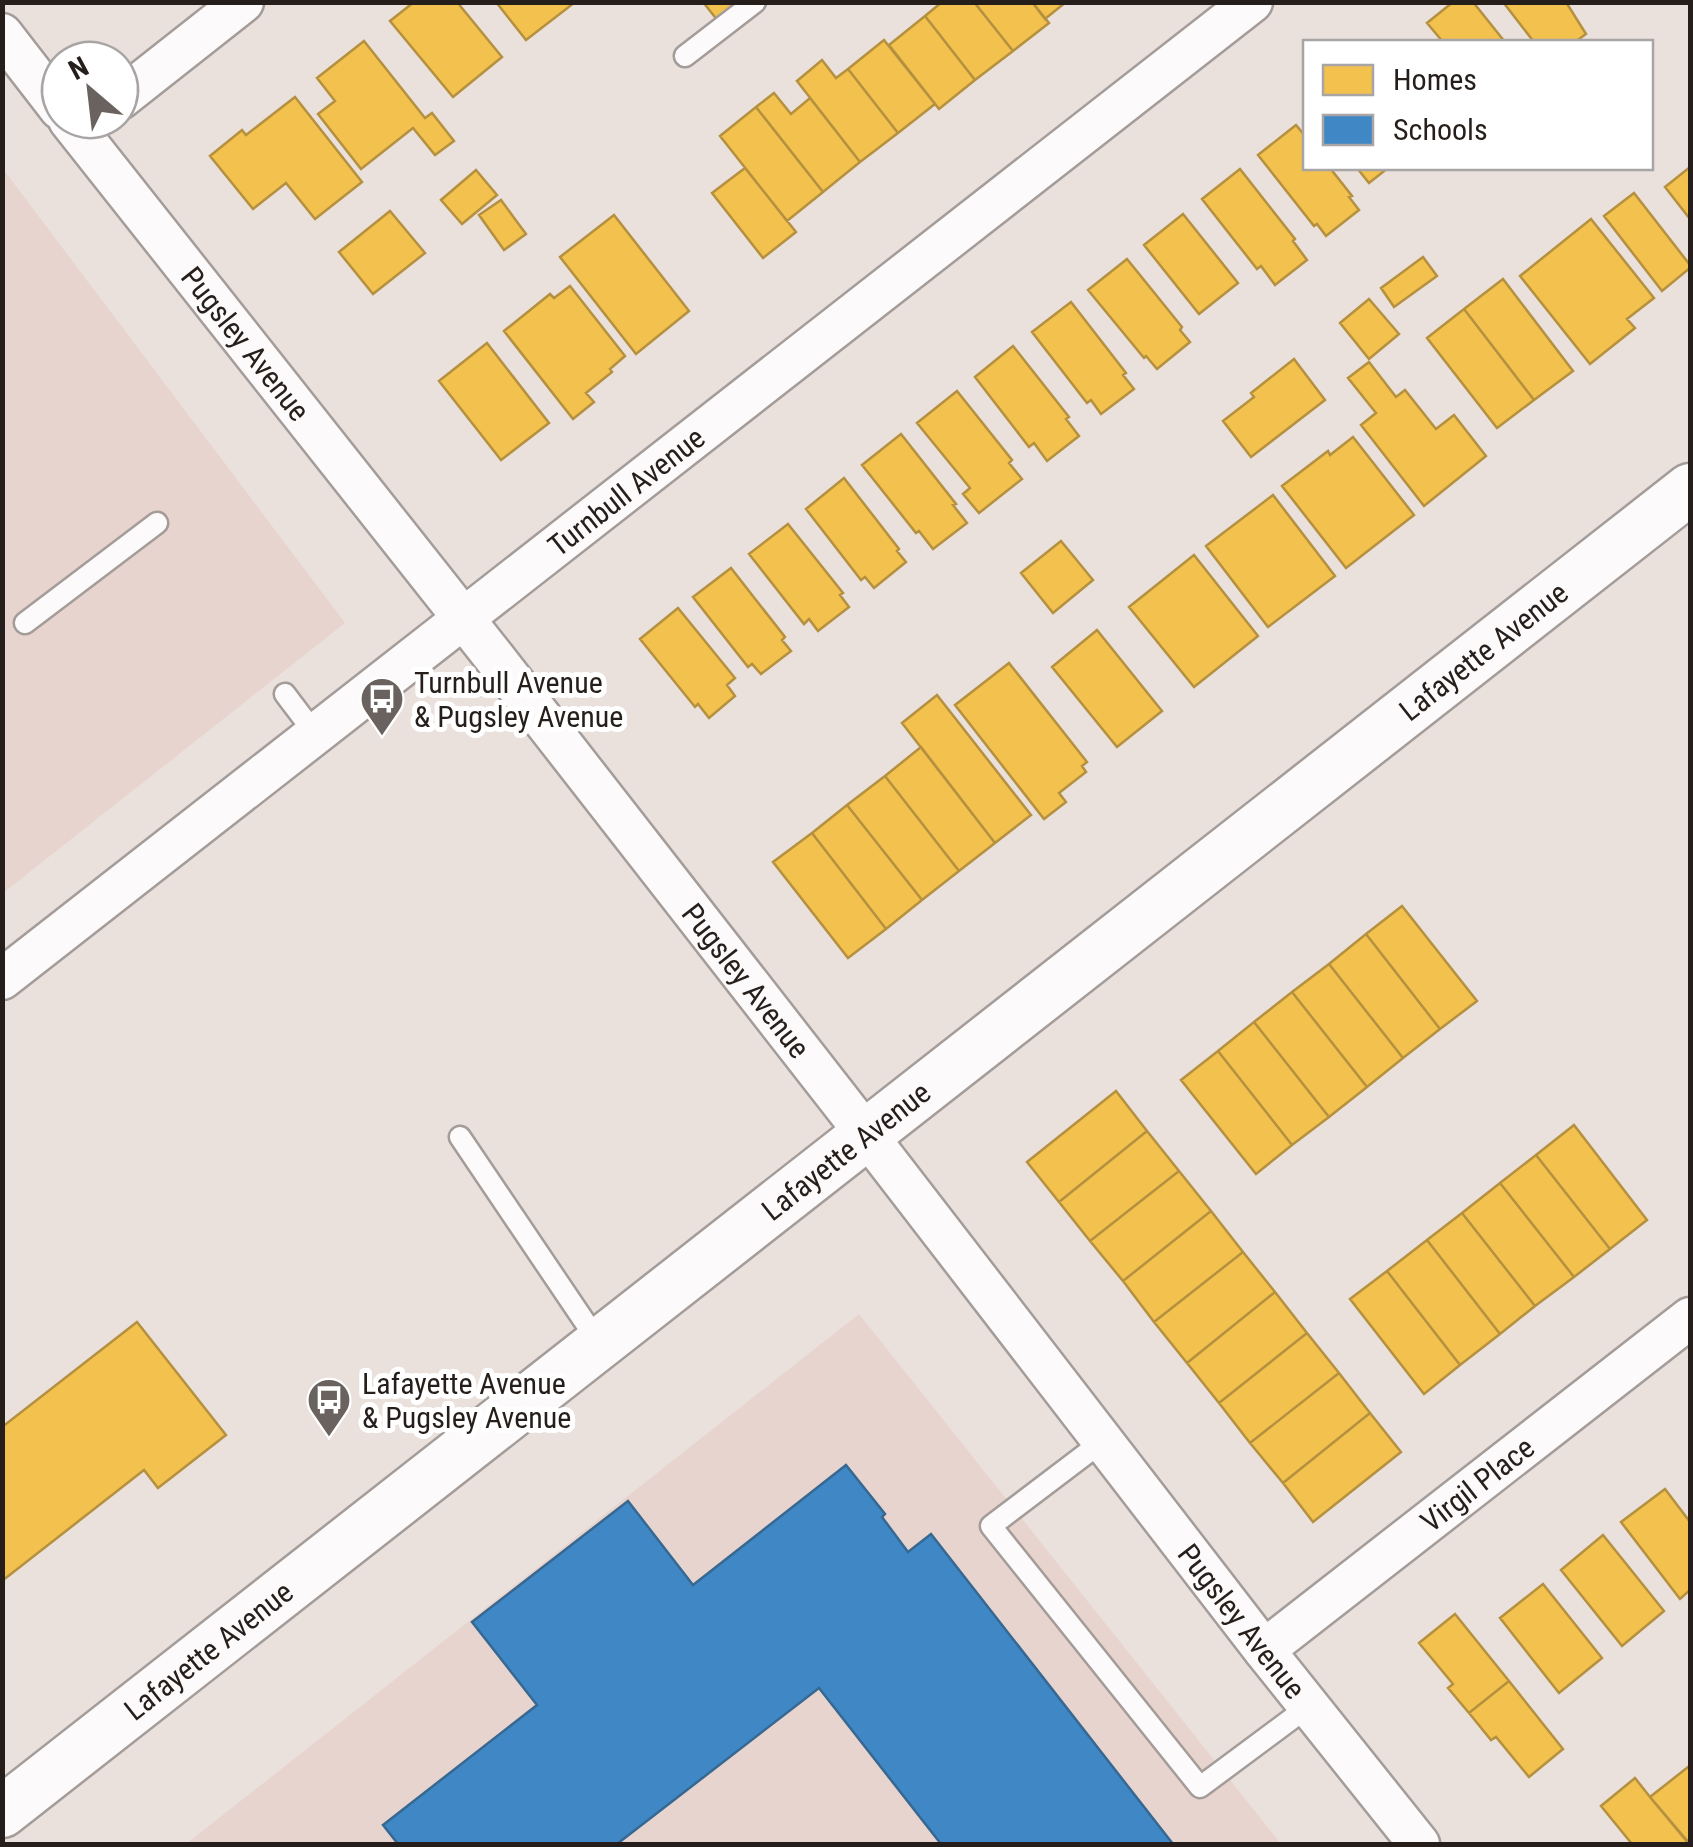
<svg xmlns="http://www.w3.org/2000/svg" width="1693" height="1847" font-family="'Roboto Condensed',sans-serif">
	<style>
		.built { fill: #e8d4ce }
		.homes { fill: #f2c14e; stroke: #b4903f; stroke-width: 2.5 }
		.schools { fill: #3f88c5; stroke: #376892; stroke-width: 2.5 }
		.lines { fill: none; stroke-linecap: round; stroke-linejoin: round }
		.service-casing { stroke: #a49c99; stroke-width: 25 }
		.minor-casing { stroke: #a49c99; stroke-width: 45 }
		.tertiary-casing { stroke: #a49c99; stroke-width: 55 }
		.service { stroke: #fcfafa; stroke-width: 20 }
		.minor { stroke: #fcfafa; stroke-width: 40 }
		.tertiary { stroke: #fcfafa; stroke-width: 50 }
		.labels { text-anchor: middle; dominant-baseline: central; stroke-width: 10; stroke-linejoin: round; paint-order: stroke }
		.street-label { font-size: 30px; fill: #251e1b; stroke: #fff }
		.poi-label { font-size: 30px; fill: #251e1b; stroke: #fff; text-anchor: start }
	</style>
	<rect width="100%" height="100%" fill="#eae0dc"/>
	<!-- built -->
	<path class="built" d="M3,169L345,623L3,893Z
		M859,1314L1281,1844H186Z"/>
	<!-- homes -->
	<path class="homes" d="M414,2H457L502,57L453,97L390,21Z
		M496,2H574V3L526,40Z
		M703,2H740L718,21Z
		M942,2H974L1013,51L975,80L925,16Z
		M974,2H1032L1049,23L1013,51Z
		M1032,2H1066L1045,19Z
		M1453,2H1473L1505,42H1443L1427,23Z
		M1503,2H1566L1586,34L1575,42H1534Z
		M925,16L975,80L939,109L889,45Z
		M884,40L935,104L898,133L848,69Z
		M364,41L425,118L432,113L454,141L435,155L413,128L361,169L318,114L335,101L317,78Z
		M822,60L836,78L848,69L898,133L860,162L797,81Z
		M774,93L791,114L810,98L860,162L823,192L756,107Z
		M295,97L362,182L315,219L286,183L253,209L210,156L242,130L246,135Z
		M756,107L823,192L787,221L720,136Z
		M1296,125L1306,137V168H1330L1352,196L1349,197L1359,210L1326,236L1317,224L1314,226L1258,155Z
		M1690,167V219L1665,187Z
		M745,168L796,232L763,258L712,193Z
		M1357,168H1388L1369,183Z
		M1240,169L1295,239L1293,241L1307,260L1275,285L1261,266L1257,269L1202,199Z
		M476,170L497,195L462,224L441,200Z
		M1634,193L1690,265V268L1662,291L1604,216Z
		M501,200L526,234L504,250L479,215Z
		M390,211L425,253L373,294L339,252Z
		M1183,214L1238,283L1199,314L1144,245Z
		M614,215L689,311L636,354L560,257Z
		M1591,219L1654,298L1627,319L1635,328L1590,364L1520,276Z
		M1423,257L1437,276L1394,307L1381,288Z
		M1127,259L1182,327L1180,330L1190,342L1157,369L1146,356L1144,358L1088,290Z
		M1503,279L1573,371L1534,400L1464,309Z
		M570,286L625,356L610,369L612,372L586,393L594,402L573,419L504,331L550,294L554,298Z
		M1369,299L1399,334L1369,359L1340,323Z
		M1071,302L1126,373L1123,375L1134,389L1101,414L1091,400L1087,403L1032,332Z
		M1464,309L1534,400L1497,428L1427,338Z
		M487,343L549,423L501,460L439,381Z
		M1013,346L1069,417L1066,419L1079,436L1047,461L1034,443L1029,447L975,377Z
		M1294,359L1325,400L1251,457L1223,421L1254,397L1251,393Z
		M1369,362L1396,397L1405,390L1436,429L1454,415L1486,456L1424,506L1361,425L1376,413L1348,378Z
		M957,391L1012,460L1009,463L1022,479L979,513L963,494L970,488L917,423Z
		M901,434L956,504L953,505L967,523L933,549L919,531L916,533L862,465Z
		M1353,437L1414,515L1346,568L1282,486L1328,451L1330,455Z
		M844,478L899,549L897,551L906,562L874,588L865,577L861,580L806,509Z
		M1273,495L1335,576L1268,627L1206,546Z
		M788,524L843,593L840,595L849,607L818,631L809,619L804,624L749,554Z
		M1061,541L1093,580L1053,613L1021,573Z
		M1194,555L1258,636L1194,687L1129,607Z
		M731,568L785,637L782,640L791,651L761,674L752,664L748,667L693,597Z
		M678,608L735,678L727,685L735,696L709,718L698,704L695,707L640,639Z
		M1097,630L1162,711L1117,747L1052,667Z
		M1009,663L1087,762L1082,766L1086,772L1059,793L1066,802L1044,819L955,705Z
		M937,695L1031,815L995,843L902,723Z
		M921,747L995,843L959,871L885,776Z
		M885,776L959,871L922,900L847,805Z
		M847,805L922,900L886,929L812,833Z
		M812,833L886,929L848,958L773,862Z
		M1402,906L1477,1001L1440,1029L1366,934Z
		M1366,934L1440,1029L1403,1058L1329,964Z
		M1329,964L1403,1058L1367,1087L1292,992Z
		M1292,992L1367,1087L1329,1117L1254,1022Z
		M1254,1022L1329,1117L1292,1145L1218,1051Z
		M1218,1051L1292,1145L1256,1174L1181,1080Z
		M1116,1091L1147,1131L1059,1202L1027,1162Z
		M1574,1125L1647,1220L1610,1249L1536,1155Z
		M1147,1131L1179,1171L1090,1241L1059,1202Z
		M1536,1155L1610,1249L1574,1277L1500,1183Z
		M1179,1171L1211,1211L1123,1281L1090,1241Z
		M1500,1183L1574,1277L1535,1306L1462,1213Z
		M1211,1211L1243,1252L1154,1322L1123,1281Z
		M1462,1213L1535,1306L1500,1334L1427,1240Z
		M1427,1240L1500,1334L1460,1365L1387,1271Z
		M1243,1252L1275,1292L1187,1363L1154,1322Z
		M1387,1271L1460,1365L1424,1394L1350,1299Z
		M1275,1292L1307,1333L1219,1403L1187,1363Z
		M137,1322L226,1435L158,1488L144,1470L2,1581V1427Z
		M1307,1333L1339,1373L1250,1443L1219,1403Z
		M1339,1373L1370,1413L1283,1483L1250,1443Z
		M1370,1413L1401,1452L1313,1522L1283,1483Z
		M1665,1489L1690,1522V1590L1680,1599L1621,1522Z
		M1603,1535L1664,1611L1622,1646L1561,1570Z
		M1543,1584L1602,1658L1559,1693L1500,1618Z
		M1455,1614L1509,1681L1469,1713L1448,1688L1453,1684L1419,1643Z
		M1509,1681L1563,1749L1529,1777L1496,1737L1491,1740L1469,1713Z
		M1688,1767L1690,1770V1844L1650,1797Z
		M1635,1778L1650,1797L1689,1844H1632L1601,1806Z"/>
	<!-- schools -->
	<path class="schools" d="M846,1465L885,1514L882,1517L908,1552L931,1534L1173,1844H941L819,1688L617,1844H398L383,1825L537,1705L472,1622L628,1501L693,1585Z"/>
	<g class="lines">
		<defs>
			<path id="service" d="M685,56L755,2
				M25,623L157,523
				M285,694L316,735
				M460,1137L599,1343
				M1103,1441L991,1526L1200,1787L1309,1706"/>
			<g id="minor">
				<path d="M2,34L60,109"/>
				<path d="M120,99L243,2"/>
				<path id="s1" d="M69,120L494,657L866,1134L1264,1650L1419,1844"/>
				<path id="s2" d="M2,979L1252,2"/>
				<path id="s3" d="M1264,1650L1690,1318"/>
			</g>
			<g id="tertiary">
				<path id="s4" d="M2,1812L1690,489"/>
			</g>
		</defs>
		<!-- service casing -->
		<use href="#service" class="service-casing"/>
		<!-- minor casing -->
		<use href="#minor" class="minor-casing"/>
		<!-- tertiary casing -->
		<use href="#tertiary" class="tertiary-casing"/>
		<!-- service -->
		<use href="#service" class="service"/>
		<!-- minor -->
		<use href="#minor" class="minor"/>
		<!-- tertiary -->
		<use href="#tertiary" class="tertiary"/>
	</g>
	<!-- icons -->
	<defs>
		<symbol id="bus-pin" viewBox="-11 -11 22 30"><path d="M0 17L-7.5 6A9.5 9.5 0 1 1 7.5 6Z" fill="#6a625f" stroke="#fff"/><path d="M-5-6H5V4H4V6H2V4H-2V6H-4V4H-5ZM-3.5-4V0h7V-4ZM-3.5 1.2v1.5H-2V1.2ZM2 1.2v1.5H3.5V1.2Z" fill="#fff"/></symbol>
	</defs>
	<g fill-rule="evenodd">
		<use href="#bus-pin" x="357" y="674" width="50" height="68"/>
		<use href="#bus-pin" x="304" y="1375" width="50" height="68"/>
	</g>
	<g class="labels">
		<!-- street labels -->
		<g class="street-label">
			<text stroke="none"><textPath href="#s1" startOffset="285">Pugsley Avenue</textPath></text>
			<text stroke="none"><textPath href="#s2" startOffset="792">Turnbull Avenue</textPath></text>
			<text stroke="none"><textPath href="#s4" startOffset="1882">Lafayette Avenue</textPath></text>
			<text stroke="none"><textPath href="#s1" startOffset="1095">Pugsley Avenue</textPath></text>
			<text stroke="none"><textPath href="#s4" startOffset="1072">Lafayette Avenue</textPath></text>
			<text stroke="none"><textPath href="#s3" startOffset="270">Virgil Place</textPath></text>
			<text stroke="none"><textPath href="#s1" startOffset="1905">Pugsley Avenue</textPath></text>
			<text stroke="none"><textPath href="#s4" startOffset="262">Lafayette Avenue</textPath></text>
		</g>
		<!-- poi labels -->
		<g class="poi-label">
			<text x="414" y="682">Turnbull Avenue<tspan x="414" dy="34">&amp; Pugsley Avenue</tspan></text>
			<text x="362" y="1383">Lafayette Avenue<tspan x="362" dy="34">&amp; Pugsley Avenue</tspan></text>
		</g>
	</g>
	<!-- border -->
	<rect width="1693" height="1847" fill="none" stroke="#251e1b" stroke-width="10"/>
	<!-- legend -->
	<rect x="1303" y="40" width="350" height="130" fill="#ffffff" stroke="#a8a5a4" stroke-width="2.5"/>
	<rect x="1323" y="65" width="50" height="30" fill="#f2c14e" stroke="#a8a5a4" stroke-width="2.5"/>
	<text x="1393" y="90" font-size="30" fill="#251e1b">Homes</text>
	<rect x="1323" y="115" width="50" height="30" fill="#3f88c5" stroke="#a8a5a4" stroke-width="2.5"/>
	<text x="1393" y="140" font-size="30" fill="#251e1b">Schools</text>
	<!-- north arrow -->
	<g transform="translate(90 90) rotate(332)"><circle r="48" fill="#ffffff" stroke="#a8a5a4" stroke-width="2.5"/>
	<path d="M0-8L18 38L0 25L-18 38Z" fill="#6a625f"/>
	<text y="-15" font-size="28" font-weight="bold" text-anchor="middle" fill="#251e1b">N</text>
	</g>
</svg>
